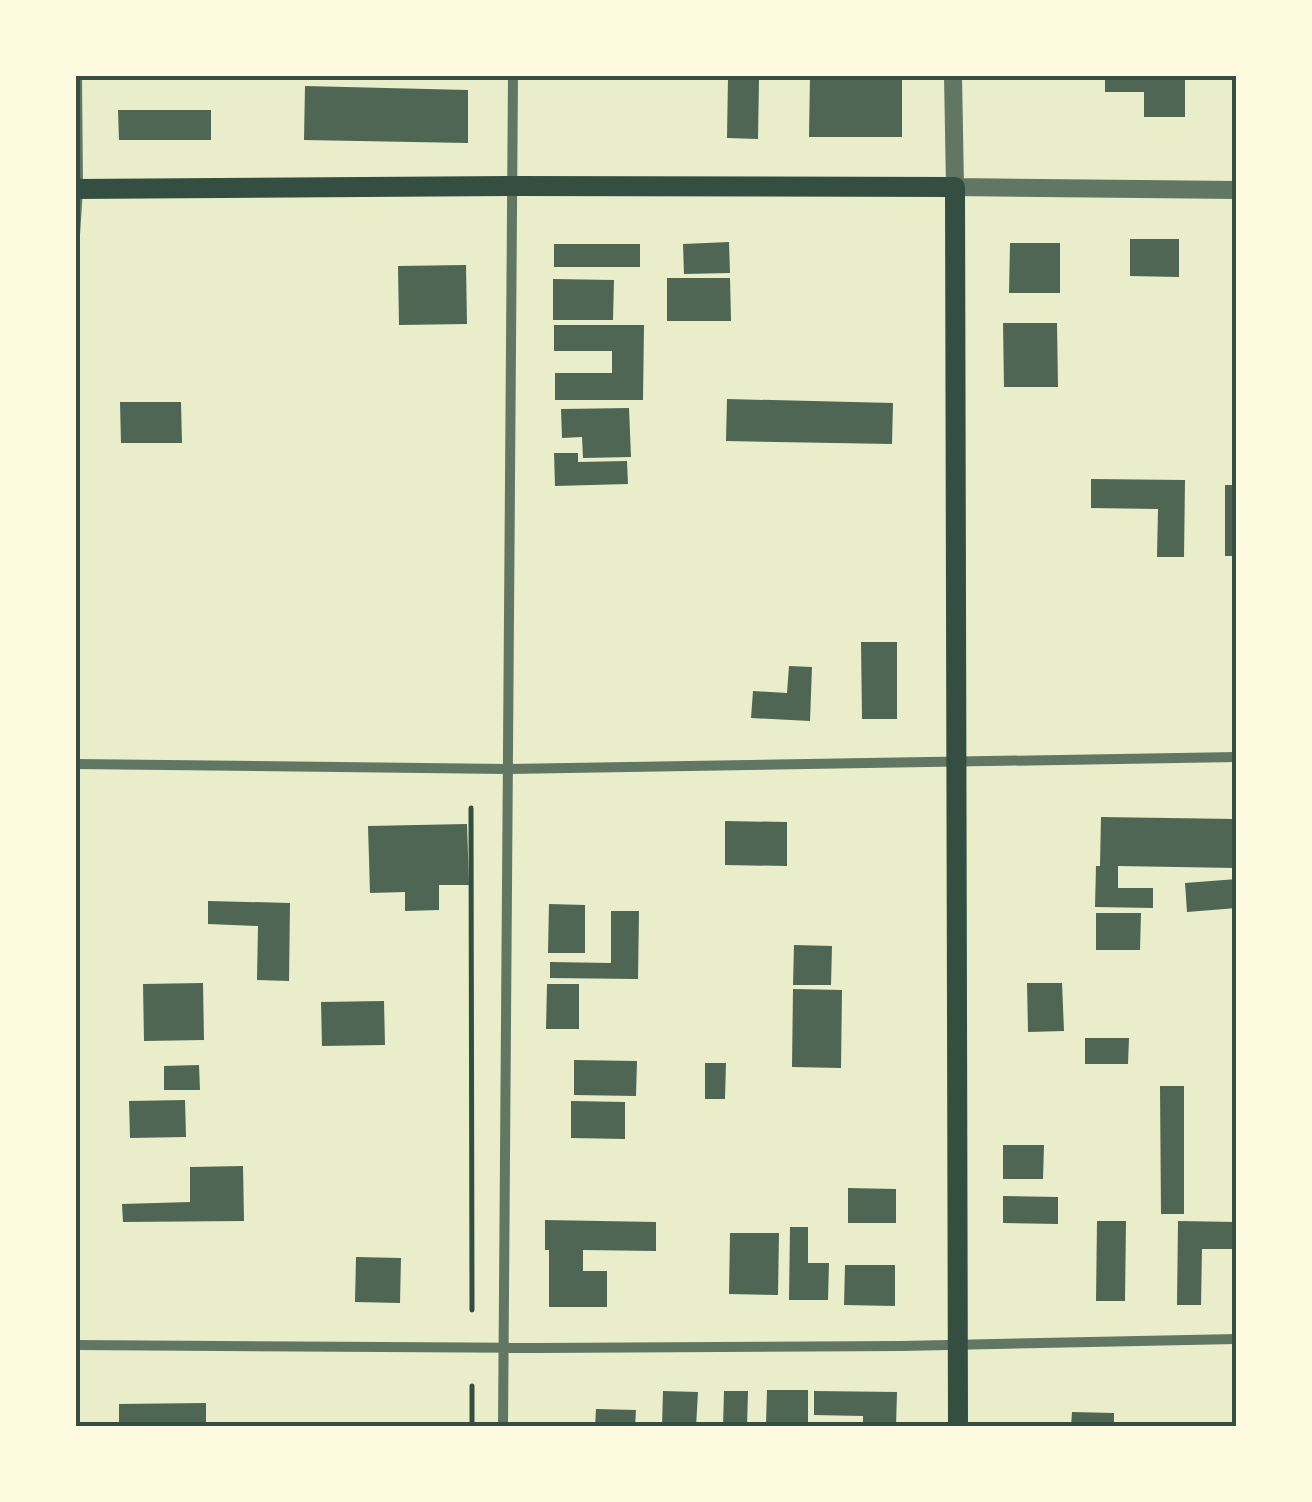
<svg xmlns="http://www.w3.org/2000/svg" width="1312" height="1502" font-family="'Source Sans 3',sans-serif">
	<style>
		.building { fill: #4f6655 }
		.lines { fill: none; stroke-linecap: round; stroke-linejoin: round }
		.path { stroke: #344e41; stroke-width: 5 }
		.minor { stroke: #617663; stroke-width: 10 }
		.tertiary { stroke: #617663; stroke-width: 18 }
		.secondary { stroke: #344e41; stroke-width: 20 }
		.neatline { fill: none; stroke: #344e41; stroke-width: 4 }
	</style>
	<rect width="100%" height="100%" fill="#e9edc9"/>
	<!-- building -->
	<path class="building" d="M810,75H902V137H809Z
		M1105,75H1185V117H1144V92H1105Z
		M728,78L759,79L758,139L727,138Z
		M305,86L468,90V143L304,140Z
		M118,110H211V140H119Z
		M1130,239H1179V277L1130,276Z
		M729,242L730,273L684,274L683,244Z
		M1010,243H1060V293H1009Z
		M554,244H640V267H554Z
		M466,265L467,324L399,325L398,266Z
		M667,278H730L731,321H667Z
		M553,279L614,280L613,320H553Z
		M1003,323H1057L1058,387H1004Z
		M554,325H644L643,400H555V373H612V351H554Z
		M727,399L893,403L892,444L726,441Z
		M120,402H181L182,443H121Z
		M629,408L631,457L583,458L582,437L562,438L561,409Z
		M554,453H578V462L627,461L628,484L555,486Z
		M1091,479L1185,480L1184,557H1157L1158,509L1091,508Z
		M1225,485H1237V556H1225Z
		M861,642H897V719H862Z
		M789,666L812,667L810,721L751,718L753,691L787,693Z
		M1101,817L1235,819V868L1118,866V888H1153V908L1095,907L1096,866H1100Z
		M725,821L787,822V866L725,865Z
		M467,824L469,885H439V910L405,911V892L370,893L368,826Z
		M1237,879V908L1187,912L1185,883Z
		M208,901L290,903L289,981L257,980L258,926L208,924Z
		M549,904L585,905V953H548Z
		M611,911H639L638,979L550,978V962L611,963Z
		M1096,913H1141L1140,950H1096Z
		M794,945L832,946L831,985H793Z
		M203,983L204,1040L144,1041L143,984Z
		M1027,983H1062L1064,1031L1028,1032Z
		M547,984H579V1029H546Z
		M793,989L842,990L841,1068L792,1067Z
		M384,1001L385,1045L322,1046L321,1002Z
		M1085,1038H1129L1128,1064H1085Z
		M574,1060L637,1061L636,1096L574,1095Z
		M705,1063H726L725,1099H705Z
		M199,1065L200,1090H164V1066Z
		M1160,1086H1184V1214H1161Z
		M185,1100L186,1137L130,1138L129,1101Z
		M571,1101L625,1102V1139L571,1138Z
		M1003,1145H1044L1043,1179H1003Z
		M243,1166L244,1221L123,1222L122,1204L190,1202V1167Z
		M848,1188L896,1189V1223H848Z
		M1003,1196L1058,1197V1224L1003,1223Z
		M545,1220L656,1222V1251L583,1250V1271H607V1307H549V1250H545Z
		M1097,1221H1126L1125,1301H1096Z
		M1178,1221L1237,1222V1249H1202L1201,1305H1177Z
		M790,1227H808V1263H829L828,1300H789Z
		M730,1233H779L778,1295L729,1294Z
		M356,1257L401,1258L400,1303L355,1302Z
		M845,1265H895V1306L844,1305Z
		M767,1390H808V1425L766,1424Z
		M663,1391L698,1392L696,1427H662Z
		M724,1391H748L747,1427H723Z
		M814,1391L897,1392L896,1427H863V1416L814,1415Z
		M206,1403V1427H160V1422L119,1423V1404Z
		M596,1409L636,1410L635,1427H595Z
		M1072,1412L1114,1413V1427H1071Z"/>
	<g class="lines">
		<!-- path -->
		<path class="path" d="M471,808L472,1310
			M472,1386V1427"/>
		<!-- minor -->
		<path class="minor" d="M75,235L78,189L77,75
			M75,764L507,769L1237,757
			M75,1345L537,1348L901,1346L1237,1339
			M503,1427L513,75"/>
		<!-- tertiary -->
		<path class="tertiary" d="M953,75L955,187L1237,190"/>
		<!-- secondary -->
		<path class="secondary" d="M75,189L514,186L955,187L958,1427"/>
	</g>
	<!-- border -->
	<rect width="1312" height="1502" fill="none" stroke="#fefae0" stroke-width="155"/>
	<rect x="78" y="78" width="1156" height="1346" class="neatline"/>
</svg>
